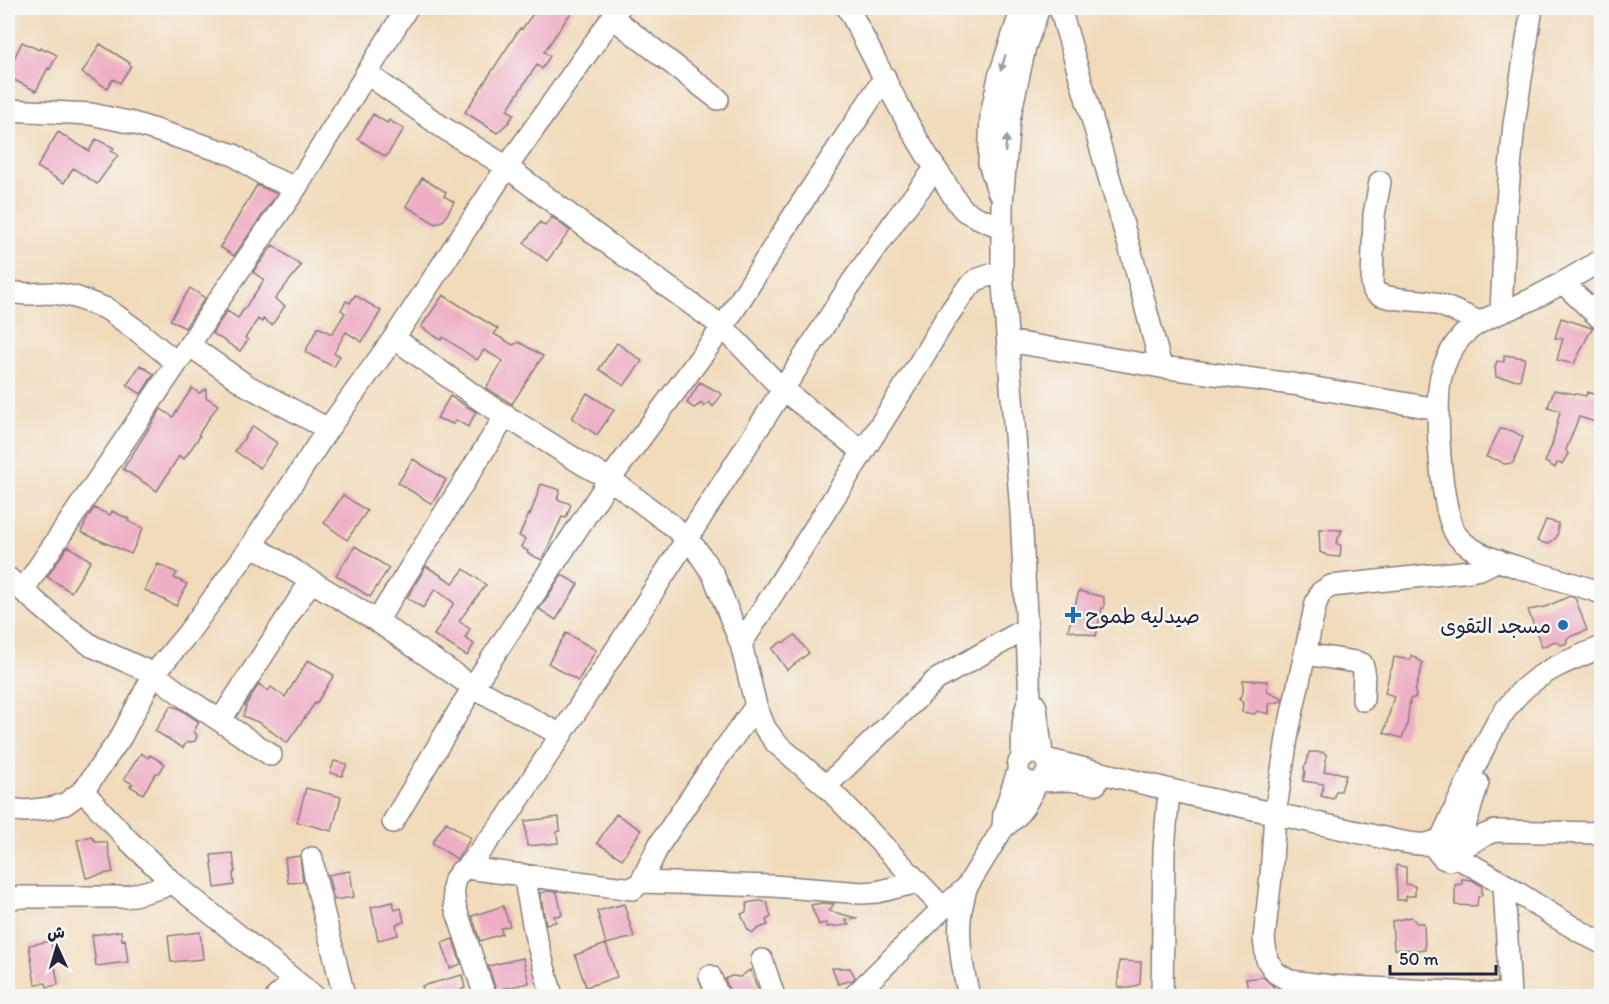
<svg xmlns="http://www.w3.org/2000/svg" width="1609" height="1004" font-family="Itim,'Playpen Sans Arabic',sans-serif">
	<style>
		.building { fill: #eeaec5 }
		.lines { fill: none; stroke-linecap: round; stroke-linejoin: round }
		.minor-casing { stroke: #8a7e7b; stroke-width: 24 }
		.minor { stroke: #fff; stroke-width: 21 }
		.oneway { fill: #9c9ca7 }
		.poi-dot { fill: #1f6fb2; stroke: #f6f6f2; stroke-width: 2 }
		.labels { text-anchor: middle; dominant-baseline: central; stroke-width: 5; stroke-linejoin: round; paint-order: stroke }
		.poi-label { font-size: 21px; fill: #22223b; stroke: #f6f6f2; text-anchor: start }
	</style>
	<rect width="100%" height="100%" fill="#f6f6f2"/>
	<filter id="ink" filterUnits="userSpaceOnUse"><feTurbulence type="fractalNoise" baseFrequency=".0167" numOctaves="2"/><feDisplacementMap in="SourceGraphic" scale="12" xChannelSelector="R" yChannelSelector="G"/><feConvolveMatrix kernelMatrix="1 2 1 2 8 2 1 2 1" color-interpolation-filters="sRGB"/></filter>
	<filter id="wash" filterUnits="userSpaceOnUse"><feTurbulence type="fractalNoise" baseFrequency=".008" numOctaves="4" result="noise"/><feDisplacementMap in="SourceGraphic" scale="24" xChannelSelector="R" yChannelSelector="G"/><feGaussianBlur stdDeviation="1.35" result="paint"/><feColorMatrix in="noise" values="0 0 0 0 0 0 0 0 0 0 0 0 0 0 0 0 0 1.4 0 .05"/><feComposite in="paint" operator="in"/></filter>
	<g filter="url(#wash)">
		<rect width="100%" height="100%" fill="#f1dbbb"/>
		<g id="blocks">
			<!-- building -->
			<path class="building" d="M537,8H574L544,52L550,56L542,69L537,65L526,81L507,110L514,114L509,122L497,133L465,112L520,28L522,29Z
				M22,42L39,50L40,48L46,51L47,50L57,55L50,69L48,68L36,91L8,77V71Z
				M100,44L130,63L129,64L131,66L120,83L113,79L107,88L82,73Z
				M373,114L387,123L389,120L404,129L386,157L358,139Z
				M58,132L89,151L96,139L114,148L111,151L118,155L97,184L73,168L64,183L37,167Z
				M422,178L446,192L444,196L454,202L444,220L436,224L406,206Z
				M257,185L277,194L234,256L220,247Z
				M552,217L570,231L547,261L524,243L540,222L545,226Z
				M273,245L301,266L275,299L285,306L272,325L263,319L262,322L258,319L245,338L248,340L240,351L212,333L227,311L238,318L264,280L253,272Z
				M190,288L205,298L185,328L170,320Z
				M355,295L381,311L362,342L346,332L334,353L340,356L334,367L305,352L318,327L332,334L345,313L341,310L346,301L350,303Z
				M443,295L498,329L494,334L513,345L519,342L543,356L512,404L486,388L503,361L484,350L477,360L443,337L441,340L421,327Z
				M1561,318L1592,328L1574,364L1557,360L1563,338H1555Z
				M617,343L642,361L624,386L599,369Z
				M1504,355L1525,358L1520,380L1496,377L1495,367L1497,361L1504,362Z
				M140,365L154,374L141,394L127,385Z
				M700,382L722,394L713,407L709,402L704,407L702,403L694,408L687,403Z
				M192,388L199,393L206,389V397L218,405L198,435L200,436L184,459L179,456L157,491L123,469L161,409L173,417Z
				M1554,390L1586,396L1587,392L1602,397V424L1579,417L1566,450L1568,454L1562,464L1557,463L1555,468L1545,462L1552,445L1560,411L1548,407Z
				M587,393L614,410L597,435L572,418Z
				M450,396L476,412L468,427L456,420L453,424L437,418Z
				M253,426L277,443L260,468L235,451Z
				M1500,429L1513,431L1523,437L1513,463L1504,464L1498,460L1486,457Z
				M413,459L446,480L432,504L398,483Z
				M541,484L560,490L557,499L571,504L566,518L562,517L542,560L527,553L528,551L521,547L525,539L519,536L529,514L530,515Z
				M343,495L367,511L347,540L324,523Z
				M94,508L110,515L112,511L129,519L128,521L143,528L131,554L81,532L87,519Z
				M1546,520L1558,523V532L1556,538L1548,544L1537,541Z
				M1319,529L1342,530L1336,543L1341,546L1340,557L1328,556L1320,552Z
				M68,546L91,561L71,592L47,577Z
				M355,546L389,568L370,597L336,575Z
				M158,564L177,573L174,578L187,584L176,606L145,590Z
				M426,566L453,583L464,569L486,585L459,621L470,629L465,638L474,644L467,656L434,635L454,603L435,589L423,608L407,598Z
				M562,575L578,584L556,620L539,609Z
				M1079,591L1104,597V608H1102L1096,636L1068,630Z
				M1570,596L1575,598L1587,630L1567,638V643L1561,645L1555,641L1542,647L1528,610L1545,607Z
				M566,633L596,650L578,681L548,663Z
				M795,635L809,653L787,670L772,649L781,642H785Z
				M1411,655L1423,663L1415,691L1416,697L1410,699L1407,726L1402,738L1384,733L1394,696L1385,693L1390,671L1392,668L1394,657L1411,660Z
				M308,660L334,675L316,704L315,703L287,743L260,723L243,716L246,707L245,706L259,684L268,691L271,687L285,697Z
				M1243,680L1268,681L1267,691L1282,698V701L1269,704V714L1257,711L1255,714L1242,712L1243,703L1239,699L1243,692Z
				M171,706L178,708L199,722L194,731L197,736L195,741L186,743L183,748L155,731Z
				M1309,752H1322L1327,755L1324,772H1336L1346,775L1341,791H1336L1333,799L1321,796L1324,784L1303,781L1305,772L1304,767L1307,763Z
				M141,753L148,758L150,755L165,764L159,773H156L143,794L130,786L133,784L124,779Z
				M334,761L347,764L342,776L330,773Z
				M306,788L341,797L332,831L297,822Z
				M616,814L641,830L622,859L597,843Z
				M559,817L560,831L557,832L558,843L527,846L525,821Z
				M446,822L471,838L457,859L432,843Z
				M91,836L96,842H107L113,872L86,878L77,840Z
				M233,853L235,872L233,873L234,885L215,888L211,855Z
				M300,856L303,882L288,883L285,858Z
				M1396,865L1406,867V884L1415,886V896H1406V900H1397Z
				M350,871L354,897L334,900L328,875Z
				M1462,879L1472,880L1482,886V895L1478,897L1477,906L1455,905V885L1462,884Z
				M548,891L557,892L562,915L554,916L556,922L546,924L540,893Z
				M758,901L767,902L771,917L766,920L768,925L759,928L753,933L748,930L741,914L746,912L747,903Z
				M393,902L395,910L401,908L404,922L396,924L398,935L378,940L371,907Z
				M822,903L834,904L829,911L857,918V919L845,920L849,925L827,927V923L820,924L819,925L811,905Z
				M624,904L634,937L606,944L597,911Z
				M503,906L510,926L501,928L502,934L480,941L472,916Z
				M1411,917L1417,923H1424L1425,950L1394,949L1392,921Z
				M121,931L122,940L125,939L128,962L96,966L92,935Z
				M200,932L203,959L171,962L168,936Z
				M453,939L461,964L450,968L442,943Z
				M51,941L58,985L47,987L46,983L35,984L29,945Z
				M606,944L617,977L586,987L575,955Z
				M523,958L529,983L496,990L488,966Z
				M1119,961L1141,962L1140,984L1130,988L1118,987Z
				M832,968H850L855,977L853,980L838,984Z
				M750,970L761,996H731L725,979L732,976L740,977Z
				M462,975L465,988L461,990L463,996H425L422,986Z
				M1263,977L1273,986L1276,996H1249L1246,979Z"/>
		</g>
	</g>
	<g filter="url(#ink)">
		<use href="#blocks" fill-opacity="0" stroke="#8a7e7b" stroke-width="1.5"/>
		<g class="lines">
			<defs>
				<path id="minor" d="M848,8C879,66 906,127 944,181C949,189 958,205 965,211C976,218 991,223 1003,228
					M1060,8L1136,270L1161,367
					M613,18L718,99
					M366,73L442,127L507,167L595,234L723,327L782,389L863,452
					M8,110L91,114L133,123L234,155L263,174L296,188
					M1380,182L1374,215L1372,284L1374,291C1386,301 1414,299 1430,302C1448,307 1463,314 1479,322
					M998,191L989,163L991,115L999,77L1022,8
					M1602,260C1577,274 1552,290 1526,302C1504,312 1480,318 1462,336C1451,348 1445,361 1441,376C1434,404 1440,516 1458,537C1475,557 1513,565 1536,573C1558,579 1580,586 1602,593
					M1563,283L1602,320
					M8,292L27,294L53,293L75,297L107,309L139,332L177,363
					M1501,311L1506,213L1514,124L1532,8
					M394,338L482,401L586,466L610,479L674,527L696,549L713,574L741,644L756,706L765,728L776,743L826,786L943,908
					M1008,341L1161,367L1292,384L1438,409
					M189,345L246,385L328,429
					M252,545L377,621L473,687L561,735
					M1498,560L1480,569L1470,571L1331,586L1321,592L1316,603L1288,732L1275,814L1271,876L1264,939L1267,960L1276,973L1290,981L1331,986L1510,995
					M8,578L62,624L92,646L154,674L186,698L271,755
					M23,590L196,335L216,304L296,188L407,8
					M377,621L506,415
					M741,644L917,367L946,318L965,291L976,280L1002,271
					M1305,654L1356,662L1362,664L1364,670L1363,700
					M1030,698L1036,707L1042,755
					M220,721L311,581
					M1018 768a15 15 0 1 1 30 0a15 15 0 1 1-30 0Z
					M1022,757C1023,737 1021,717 1030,698L1021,512L1002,271V203L1009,120L1025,47L1039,8
					M1045,759L1191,795L1393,840C1404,842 1415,845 1426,844C1434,843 1442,837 1449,837C1455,837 1457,841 1459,846L1457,855L1449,860L1443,858L1437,851L1439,842
					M1040,781L1070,780L1096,784
					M826,786L936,680L1027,628
					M83,791L129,841L172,882L314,996
					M8,809L25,811L51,808L65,804L83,791L121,737L154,674L188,633L252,545L328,429L394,338L507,167L619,8
					M393,822L473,687L610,479L723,327L799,207L885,77
					M1003,828L1004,813L1018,771
					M1441,839C1450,819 1459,800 1468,781C1485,746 1500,706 1532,682C1552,666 1578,657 1602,647
					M1459,846L1478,783
					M1460,849L1487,834L1495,831L1602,833
					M1455,857C1507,881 1550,918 1602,943
					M312,858L315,877L344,996
					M466,868L633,889L641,882L659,845L713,765L756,706
					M524,875L535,934L552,996
					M641,882L773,886L862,893L877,892L918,882
					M1504,884L1510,996
					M966,888C964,898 960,910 960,921C958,946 963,972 969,996
					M8,899L21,897H126L160,888L172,882
					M762,960L774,996
					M710,976L718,996
					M277,996L294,981
					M485,996L455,906L453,888L455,879L460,872L466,868L506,819L561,735L852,282L897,218L935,169
					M854,996L943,908L966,888L1003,828L1016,817L1025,805L1037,783
					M1162,996L1164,850L1168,802"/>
			</defs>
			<!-- minor casing -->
			<use href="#minor" class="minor-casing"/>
			<!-- minor -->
			<use href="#minor" class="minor"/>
		</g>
		<!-- one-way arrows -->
		<defs><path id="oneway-solid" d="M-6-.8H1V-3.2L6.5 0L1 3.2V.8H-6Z" transform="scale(1.5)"/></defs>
		<g class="oneway">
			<use href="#oneway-solid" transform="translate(1003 63) rotate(107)"/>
			<use href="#oneway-solid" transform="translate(1006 144) rotate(-84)"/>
		</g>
	</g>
	<!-- markers -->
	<g class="poi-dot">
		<path d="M1070 606h6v6h6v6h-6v6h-6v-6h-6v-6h6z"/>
		<circle cx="1563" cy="625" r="6"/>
	</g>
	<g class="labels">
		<!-- poi labels -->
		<g class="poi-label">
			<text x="1085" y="615">صيدليه طموح</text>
			<text x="1551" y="625" text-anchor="end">مسجد التقوى</text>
		</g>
	</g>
	<!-- margin -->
	<rect width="1609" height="1004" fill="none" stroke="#f6f6f2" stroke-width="30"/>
	<!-- north arrow -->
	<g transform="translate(57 947) rotate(356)" stroke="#f6f6f2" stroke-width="4.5" paint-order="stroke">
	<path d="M0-4.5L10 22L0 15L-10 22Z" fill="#22223b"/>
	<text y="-9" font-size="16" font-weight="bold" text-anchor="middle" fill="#22223b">ش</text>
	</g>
	<!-- scale -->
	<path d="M1390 965v9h106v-9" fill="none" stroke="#22223b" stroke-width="3"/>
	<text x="1399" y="965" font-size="18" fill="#22223b" stroke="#f6f6f2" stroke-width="4.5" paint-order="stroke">50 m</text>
</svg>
